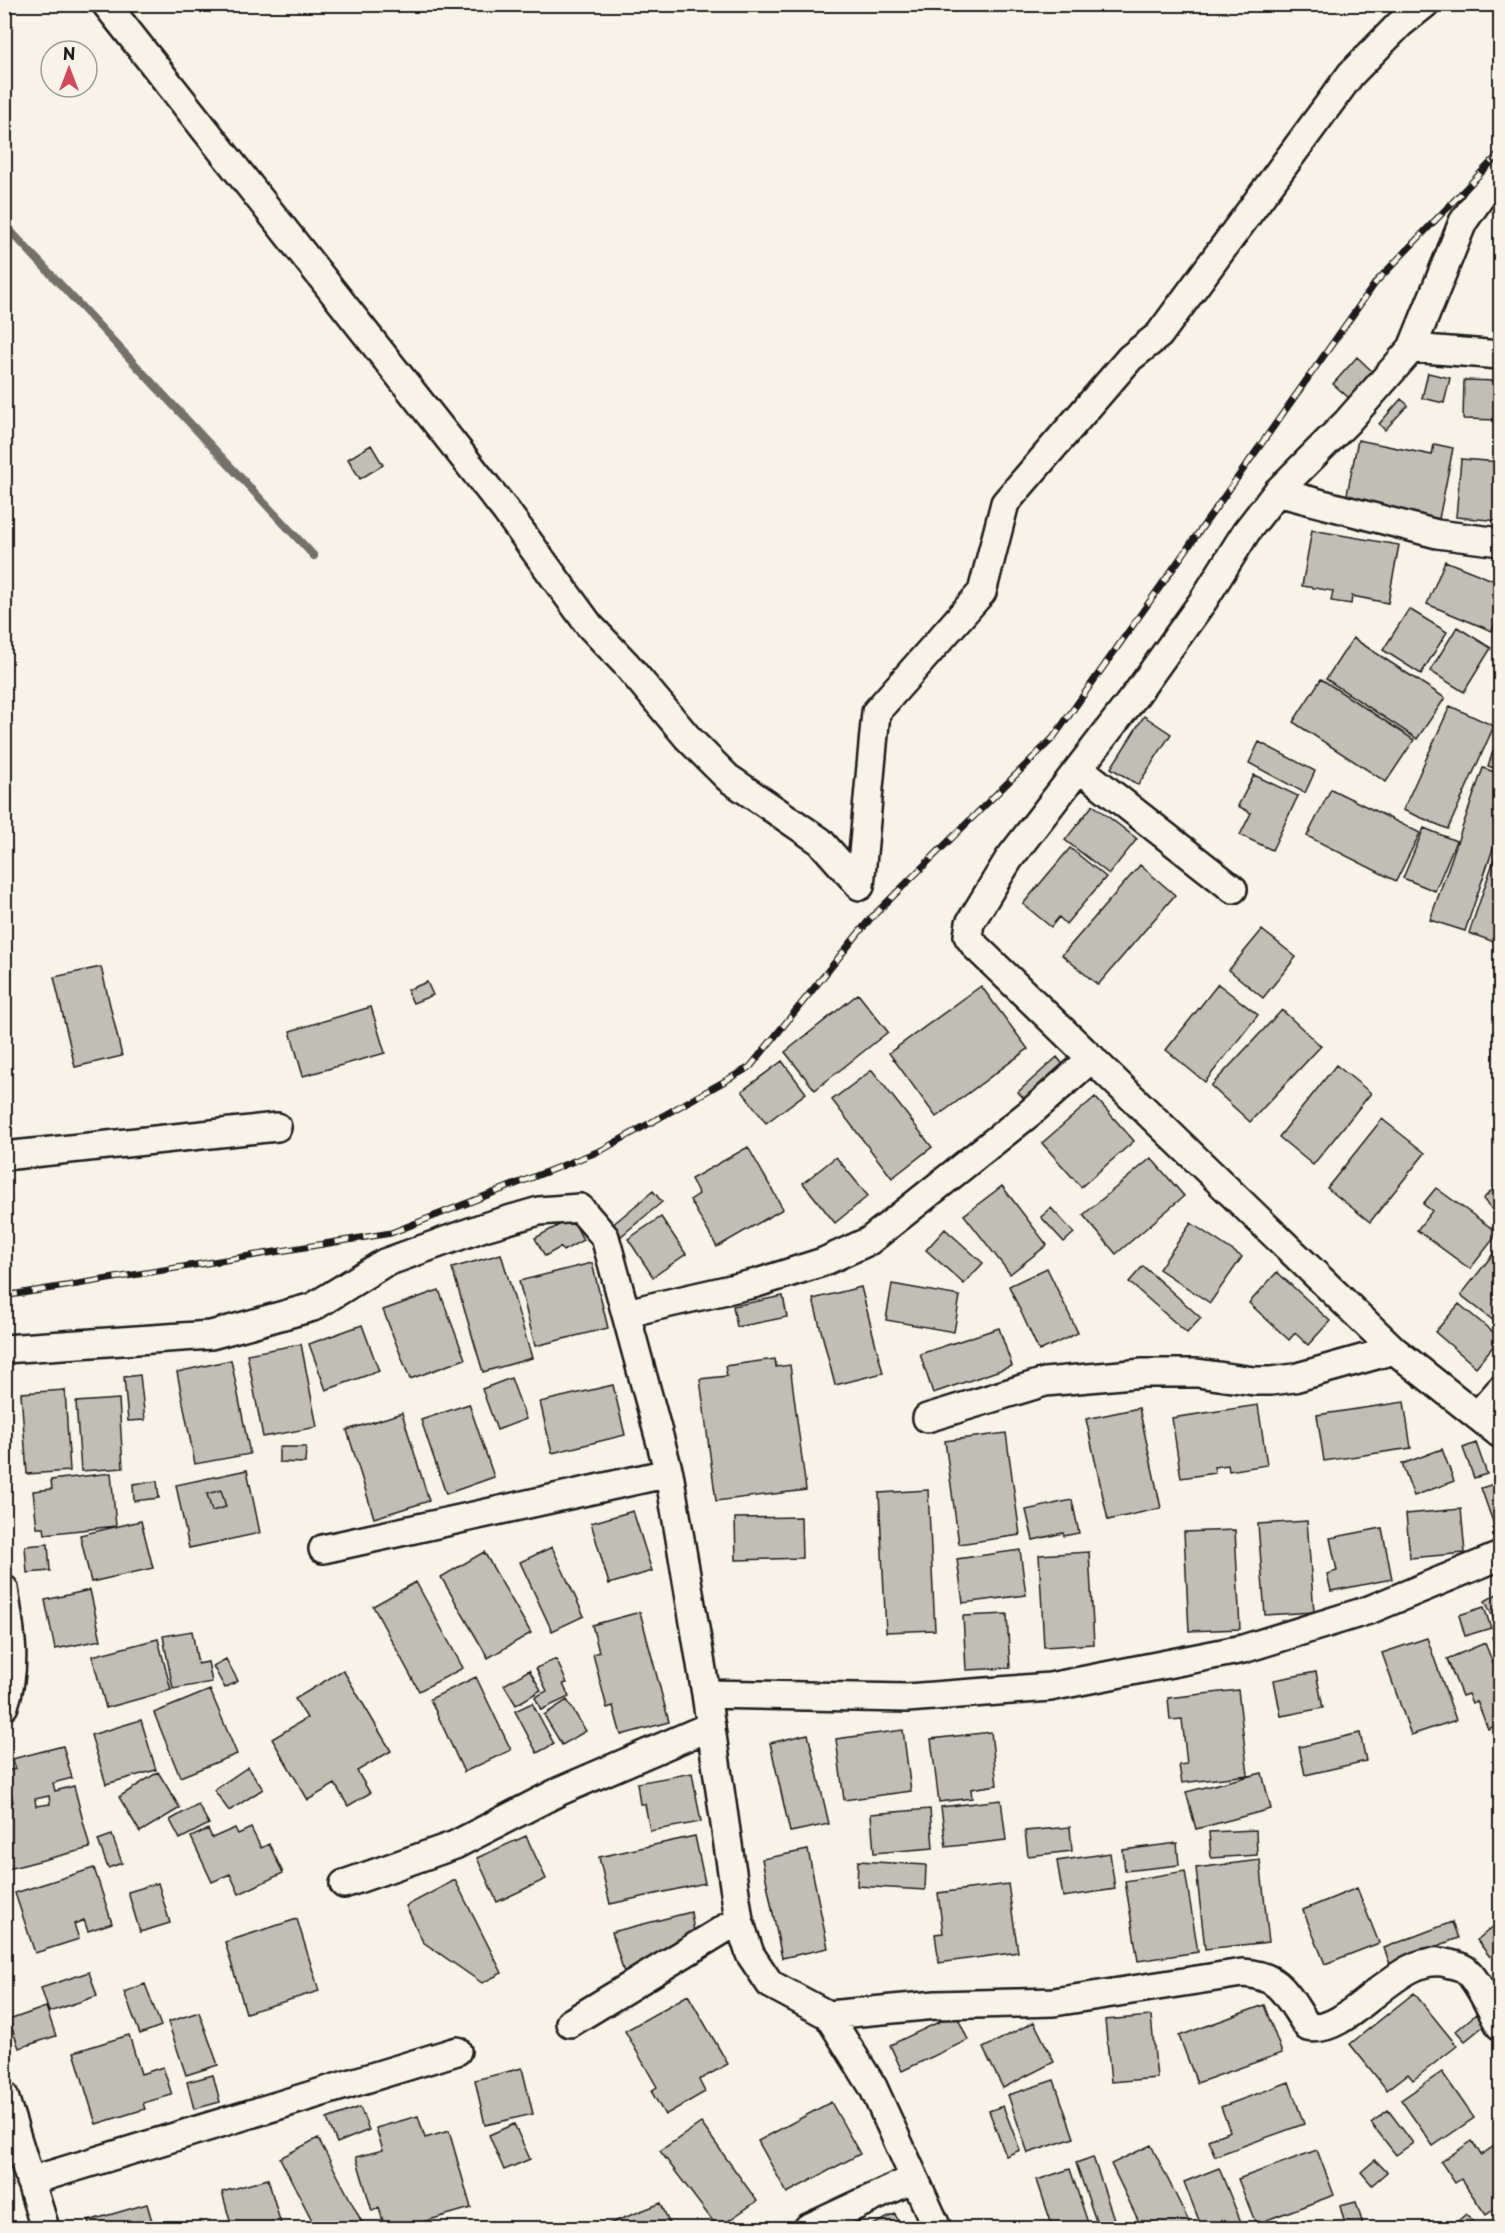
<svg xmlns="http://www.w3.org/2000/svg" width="1505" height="2233" font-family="'Playpen Sans',sans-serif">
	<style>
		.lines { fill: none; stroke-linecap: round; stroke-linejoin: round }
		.stream { stroke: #72716c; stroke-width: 8 }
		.building { fill: #c0beb5; stroke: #1c1c1c; stroke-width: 1.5; fill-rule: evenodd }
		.street-casing { stroke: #1c1c1c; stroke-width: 32 }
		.street { stroke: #f7f3e8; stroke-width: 27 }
		.rail-casing { stroke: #1c1c1c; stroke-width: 7 }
		.rail { stroke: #f7f3e8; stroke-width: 4.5; stroke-dasharray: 14; stroke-linecap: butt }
	</style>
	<rect width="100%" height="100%" fill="#f7f3e8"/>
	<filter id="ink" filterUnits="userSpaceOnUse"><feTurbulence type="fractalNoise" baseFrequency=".0167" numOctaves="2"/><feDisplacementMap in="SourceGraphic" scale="12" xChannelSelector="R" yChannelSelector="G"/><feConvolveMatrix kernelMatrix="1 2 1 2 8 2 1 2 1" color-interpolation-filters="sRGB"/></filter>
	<g filter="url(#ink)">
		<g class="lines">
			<!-- stream -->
			<path class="stream" d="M4,224L314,556"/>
		</g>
		<!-- building -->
		<path class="building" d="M1497,333H1500V342H1496Z
			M1357,357L1372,371L1349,398L1333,384Z
			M1428,373L1450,378L1444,403L1422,398Z
			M1464,380L1500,381V420L1463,419Z
			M1401,399L1408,405L1385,430L1379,424Z
			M1358,440L1432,455L1434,444L1453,448L1439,519L1346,499Z
			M371,445L383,465L360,479L348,459Z
			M1461,459L1500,462V521L1456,517Z
			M1312,530L1399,545L1388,603L1352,596L1351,604L1331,601L1333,591L1302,586Z
			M1445,561L1500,583V611L1492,631L1427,604Z
			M1409,609L1447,632L1421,674L1383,650Z
			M1457,627L1491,648L1464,692L1430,671Z
			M1353,638L1445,698L1417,739L1326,679Z
			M1321,679L1414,740L1386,782L1293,722Z
			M1450,706L1494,726L1448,829L1403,810Z
			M1144,716L1171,734L1138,785L1111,768Z
			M1500,730V770L1488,766Z
			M1259,742L1315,771L1305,793L1249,763Z
			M1483,768L1500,774V807L1495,822L1500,824V828L1465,931L1430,920Z
			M1254,775L1298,796L1272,850L1240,835L1251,813L1238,806Z
			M1331,789L1420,833L1396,881L1307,836Z
			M1093,805L1137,839L1109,874L1065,840Z
			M1424,828L1456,841L1435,891L1403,878Z
			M1500,842V944L1469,933Z
			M1070,848L1106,877L1066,924L1059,917L1051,927L1023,904Z
			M1140,865L1175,895L1098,985L1062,955Z
			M1262,930L1296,957L1263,998L1229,970Z
			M101,967L122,1056L75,1067L54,977Z
			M427,982L433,995L413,1003L407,990Z
			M1218,984L1258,1015L1205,1082L1166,1050Z
			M981,986L1028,1049L936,1117L889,1053Z
			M858,994L888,1032L815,1090L785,1052Z
			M371,1007L385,1053L303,1076L290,1031Z
			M1282,1010L1321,1046L1250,1122L1211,1086Z
			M1057,1057L1066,1068L1028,1103L1018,1092Z
			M782,1061L806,1093L766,1123L742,1091Z
			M1336,1065L1371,1093L1313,1165L1279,1137Z
			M872,1070L932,1147L892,1178L832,1100Z
			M1095,1097L1134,1141L1081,1187L1042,1143Z
			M1382,1119L1425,1153L1370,1222L1327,1188Z
			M748,1147L783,1209L717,1247L690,1200L699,1194L691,1179Z
			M836,1157L868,1196L835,1223L803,1183Z
			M1151,1158L1184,1196L1116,1254L1083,1215Z
			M1500,1182V1218L1483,1199Z
			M1002,1186L1047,1245L1010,1274L964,1215Z
			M1436,1188L1498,1233L1470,1269L1417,1230L1432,1211L1423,1204Z
			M653,1191L662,1202L620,1237L611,1226Z
			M1051,1208L1074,1233L1064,1242L1041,1217Z
			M661,1217L686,1254L653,1277L628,1239Z
			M572,1218L583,1240L563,1251L561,1247L545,1256L535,1238Z
			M1191,1223L1242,1257L1210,1303L1159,1269Z
			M945,1229L983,1263L964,1284L926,1250Z
			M1500,1245V1324L1499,1325L1461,1295Z
			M501,1254L532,1358L483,1372L452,1268Z
			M592,1263L608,1328L535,1346L519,1281Z
			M1143,1266L1201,1318L1187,1333L1129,1282Z
			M1047,1268L1078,1333L1039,1351L1009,1286Z
			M1277,1272L1330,1321L1308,1345L1295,1333L1289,1340L1249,1303Z
			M892,1284L960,1296L954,1332L886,1320Z
			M861,1287L883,1373L835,1385L813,1299Z
			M439,1290L465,1359L410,1379L383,1310Z
			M783,1296L787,1317L737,1327L733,1306Z
			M1459,1304L1500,1338L1476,1367L1435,1332Z
			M362,1325L379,1371L326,1390L309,1344Z
			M999,1328L1012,1366L933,1393L920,1354Z
			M301,1344L317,1427L263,1437L247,1354Z
			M775,1359L776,1367L790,1365L806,1490L716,1501L700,1379L727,1376L725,1366Z
			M231,1360L250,1454L195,1464L177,1372Z
			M140,1375L145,1420L128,1421L124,1377Z
			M511,1378L526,1419L497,1430L482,1389Z
			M613,1385L625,1435L552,1453L540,1402Z
			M65,1390L70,1471L27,1474L21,1393Z
			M119,1399L123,1468L81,1471L76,1402Z
			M1404,1402L1411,1448L1324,1461L1317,1415Z
			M469,1404L494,1477L446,1494L421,1420Z
			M1258,1405L1267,1465L1229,1471L1228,1465L1214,1467L1215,1473L1181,1478L1172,1418Z
			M1139,1408L1161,1508L1108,1520L1086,1419Z
			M402,1413L429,1501L374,1518L347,1430Z
			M1006,1433L1020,1535L959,1544L945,1441Z
			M1476,1443L1487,1474L1474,1478L1463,1448Z
			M279,1447H306L305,1463L279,1462Z
			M1442,1449L1454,1481L1414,1496L1402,1464Z
			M247,1470L260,1533L189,1548L176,1485ZM221,1490L226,1507L212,1511L207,1494Z
			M111,1473L116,1526L45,1534L44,1528H37L33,1491L52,1489L51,1480Z
			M157,1481L159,1498L134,1501L133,1484Z
			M1500,1482V1542L1481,1488Z
			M221,1490L226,1507L212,1511L207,1494Z
			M928,1490L935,1630L886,1632L879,1493Z
			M1072,1500L1079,1533L1064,1536L1063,1533L1033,1540L1026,1510Z
			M1461,1509L1465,1553L1410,1558L1406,1514Z
			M633,1511L652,1571L609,1584L591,1523Z
			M801,1517L802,1558L736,1560L735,1518Z
			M141,1521L153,1568L91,1582L80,1535Z
			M1307,1521L1314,1612L1265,1615L1258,1524Z
			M1382,1528L1392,1579L1331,1591L1327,1574L1337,1571L1330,1538Z
			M1235,1530L1240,1629L1189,1631L1184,1532Z
			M48,1544L50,1571L27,1573L25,1546Z
			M552,1547L584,1616L552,1631L520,1562Z
			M1020,1550L1026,1595L963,1603L957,1559Z
			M484,1552L531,1633L488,1658L441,1577Z
			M1089,1552L1094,1644L1044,1647L1039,1555Z
			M416,1582L463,1668L419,1691L373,1606Z
			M90,1590L101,1640L55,1649L45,1600Z
			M1500,1592V1631L1485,1601Z
			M1484,1607L1491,1628L1465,1636L1459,1615Z
			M640,1612L669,1722L621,1735L613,1706L607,1708L593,1654L599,1652L592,1625Z
			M1007,1614L1010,1668L966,1670L963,1616Z
			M192,1631L198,1664L208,1662L212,1682L173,1689L163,1636Z
			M1500,1635V1656L1498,1657L1492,1637Z
			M1427,1638L1456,1720L1411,1735L1382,1653Z
			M158,1639L171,1690L106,1708L92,1656Z
			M1485,1643L1494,1666L1498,1664L1500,1671V1724L1488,1729L1477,1701L1472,1703L1468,1694L1462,1696L1447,1659Z
			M226,1659L238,1681L225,1688L213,1666Z
			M556,1659L567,1683L563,1684L569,1697L541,1710L535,1697L547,1691L536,1668Z
			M343,1670L391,1751L357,1771L370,1793L348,1806L335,1784L308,1800L272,1739L307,1718L295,1699Z
			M529,1670L541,1690L516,1705L504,1685Z
			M1316,1672L1323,1708L1281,1716L1274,1680Z
			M476,1677L511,1750L464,1772L430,1699Z
			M210,1690L237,1754L180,1777L154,1713Z
			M1238,1690L1248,1775L1182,1783L1179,1765L1187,1764L1182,1719L1170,1720L1168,1698Z
			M567,1700L586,1731L562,1745L544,1715Z
			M532,1703L554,1744L537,1753L515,1711Z
			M141,1720L156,1770L106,1784L91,1735Z
			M903,1730L911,1791L844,1800L836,1739Z
			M991,1732L997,1785L971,1789L972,1798L939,1802L931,1739Z
			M1360,1733L1366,1761L1305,1775L1299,1747Z
			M808,1734L829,1824L790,1832L770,1743Z
			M63,1746L72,1778L53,1783L55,1791L74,1786L90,1848L4,1870V1804L13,1802L11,1794L4,1796V1772L15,1769L12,1759ZM49,1796L50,1804L36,1806L35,1799Z
			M248,1767L263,1789L229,1811L214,1790Z
			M158,1772L180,1808L140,1832L119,1797Z
			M692,1773L701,1822L650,1831L645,1804H640L637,1783Z
			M1262,1773L1271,1809L1196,1829L1186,1792Z
			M1001,1800L1006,1840L946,1847L941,1807Z
			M198,1804L209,1824L180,1839L170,1820Z
			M930,1809L933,1848L874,1853L871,1814Z
			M1070,1827L1072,1851L1028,1856L1025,1831Z
			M235,1828L238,1834L251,1828L261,1848L269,1844L283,1873L239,1894L230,1874L212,1882L191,1837L208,1829L212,1838Z
			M1256,1830L1257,1855L1211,1858L1209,1832Z
			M112,1835L122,1863L108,1868L98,1840Z
			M526,1836L546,1879L497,1902L477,1858Z
			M695,1836L705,1883L610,1904L599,1857Z
			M1177,1843L1179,1865L1125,1871L1123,1850Z
			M808,1850L828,1948L782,1958L762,1859Z
			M1110,1853L1115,1889L1063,1897L1057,1861Z
			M1260,1860L1269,1942L1205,1949L1196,1868Z
			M858,1861L926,1865L925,1890L857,1886Z
			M94,1868L112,1923L88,1931L84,1920L74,1924L79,1939L35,1953L15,1893Z
			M1185,1871L1198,1952L1138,1961L1125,1881Z
			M455,1880L502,1973L482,1983L423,1942L406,1906Z
			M158,1883L170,1923L140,1932L128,1892Z
			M1008,1884L1018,1952L939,1963L935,1934L943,1933L938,1893Z
			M1357,1888L1379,1943L1325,1964L1303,1910Z
			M691,1912L695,1939L624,1973L612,1932Z
			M297,1919L319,1991L246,2013L225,1942Z
			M1452,1922L1458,1938L1390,1964L1384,1948Z
			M1495,1925L1500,1932V1948L1490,1957L1477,1940Z
			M89,1972L97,1996L49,2012L41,1988Z
			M145,1984L161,2026L140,2034L124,1992Z
			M1414,1993L1457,2046L1413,2080L1408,2074L1387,2090L1350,2044Z
			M688,1995L728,2064L699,2080L705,2092L665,2115L651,2091L657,2087L625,2031Z
			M1264,2005L1282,2053L1197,2083L1179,2036Z
			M46,2007L56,2036L19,2048L9,2020Z
			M199,2012L218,2065L186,2075L168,2022Z
			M956,2014L968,2040L902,2071L890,2045Z
			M1476,2014L1485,2025L1465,2041L1456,2031Z
			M1151,2016L1157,2078L1111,2082L1105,2020Z
			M1034,2022L1054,2062L1003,2088L983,2048Z
			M129,2035L141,2074L163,2067L172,2095L143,2103L145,2109L96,2124L74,2052Z
			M522,2068L533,2114L485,2125L475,2080Z
			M1442,2072L1474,2118L1433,2146L1401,2100Z
			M213,2075L220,2102L194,2109L187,2082Z
			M1054,2080L1074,2138L1028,2153L1008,2095Z
			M1289,2082L1304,2124L1215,2156L1208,2140L1230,2131L1221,2107Z
			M831,2102L860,2154L787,2193L758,2141Z
			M1003,2106L1020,2150L1006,2156L989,2111Z
			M360,2107L369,2130L337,2143L327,2119Z
			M1388,2110L1413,2143L1396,2155L1371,2123Z
			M418,2116L425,2138L449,2131L471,2208L401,2228H385L379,2208L372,2211L356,2157L383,2150L376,2128Z
			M701,2123L757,2201L718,2228L660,2151Z
			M514,2124L530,2159L504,2170L489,2135Z
			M318,2138L365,2228H316L280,2158Z
			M1472,2141L1481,2155L1500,2142V2205L1486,2215L1461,2179L1455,2183L1441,2162Z
			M1151,2145L1192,2228H1142L1111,2164Z
			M1317,2150L1334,2195L1256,2224L1238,2179Z
			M1093,2157L1115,2222L1098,2227L1076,2163Z
			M1375,2160L1387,2172L1372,2185L1361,2172Z
			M1219,2168L1241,2222L1223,2228H1202L1184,2182Z
			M1070,2169L1089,2226L1053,2228L1037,2180Z
			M268,2179L282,2228H232L222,2192Z
			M1356,2202L1364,2228H1346L1340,2206Z
			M661,2203L671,2228H602L601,2227Z
			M147,2204L154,2228H90L88,2221Z
			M895,2214L902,2228H866Z
			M1466,2214L1480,2228H1450Z"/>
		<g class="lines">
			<defs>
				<path id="street" d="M106,4L506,511L589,625L626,664L688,738L728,778L820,841L860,886
					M1500,177L1486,189L1463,222L1412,348L1347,422L1277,492L1246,532L1203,601L1137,693L1009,859L970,923L968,936L976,947L1394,1350L1500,1434
					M1412,348L1500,355
					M1277,492L1437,534L1500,542
					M1079,768L1233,889
					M860,886L876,712L982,592L1005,503L1130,358L1159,335L1351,74L1400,24L1425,4
					M4,1156L277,1127
					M626,1313L757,1283L823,1262L869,1241L1031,1112L1092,1058
					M4,1349L211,1335L313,1307L384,1263L484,1227L539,1211L580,1208L605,1237L669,1473L706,1694L739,1920L750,1954L770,1984L828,2015L873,2087L937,2228
					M1478,1415L1500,1390
					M927,1418L1045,1382L1143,1373H1197L1254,1381H1271L1294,1378L1394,1350
					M323,1549L669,1473
					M4,1589C10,1631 18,1664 4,1706
					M706,1694L907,1698L1050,1687L1243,1649L1369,1610L1500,1556
					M344,1884L455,1845L560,1791L711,1726
					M828,2015L936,2005L1054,2002L1242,1973C1282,1975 1287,1997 1308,2027C1351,2037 1400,1946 1450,1964C1455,1965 1463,1967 1467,1971C1481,1985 1490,2009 1500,2026
					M570,2023L739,1920
					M4,2096L45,2228
					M30,2181L457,2051
					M808,2228L913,2179"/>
			</defs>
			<!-- street casing -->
			<use href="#street" class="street-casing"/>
			<!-- street -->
			<use href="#street" class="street"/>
			<defs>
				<path id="rail" d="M4,1296L391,1233L602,1150L750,1067L870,919L1053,738L1376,282L1500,153"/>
			</defs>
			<!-- rail casing -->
			<use href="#rail" class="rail-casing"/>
			<!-- rail -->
			<use href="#rail" class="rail"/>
		</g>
	</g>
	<!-- margin -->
	<rect width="1505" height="2233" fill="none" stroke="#f7f3e8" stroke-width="24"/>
	<rect x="12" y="12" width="1481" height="2209" fill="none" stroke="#1c1c1c" stroke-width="2" filter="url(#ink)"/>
	<!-- north arrow -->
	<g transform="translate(69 69)"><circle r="28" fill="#f7f3e8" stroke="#9f9d96" stroke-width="1.5"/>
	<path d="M0-4.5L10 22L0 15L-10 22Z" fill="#d1495b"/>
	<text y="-9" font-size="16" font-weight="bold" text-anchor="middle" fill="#1c1c1c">N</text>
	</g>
</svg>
